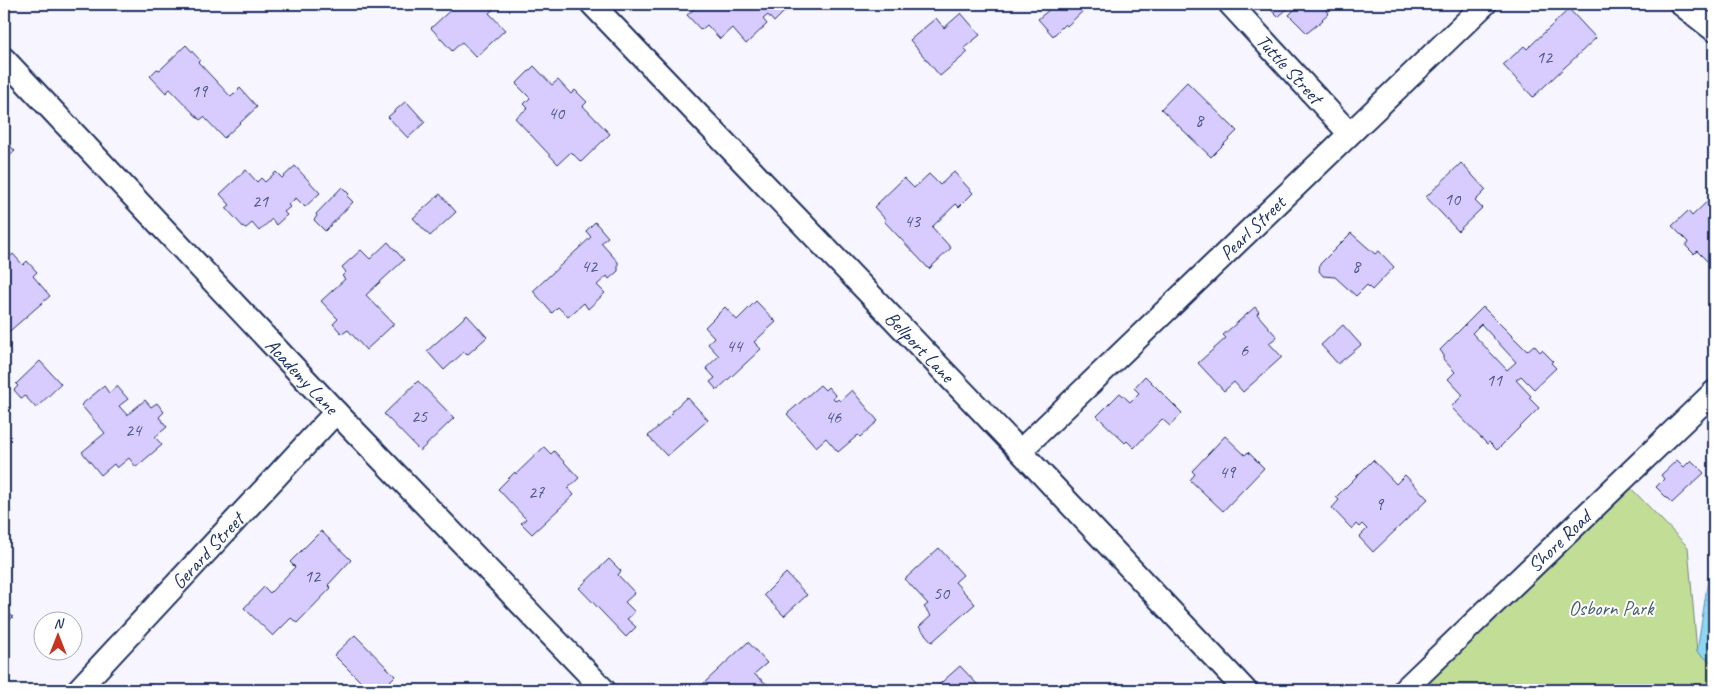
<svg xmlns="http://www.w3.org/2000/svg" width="1718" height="694" font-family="Caveat,sans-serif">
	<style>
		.green { fill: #c2de96; stroke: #6e867a }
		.water { fill: #8ed7ef; stroke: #6094b5 }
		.building { fill: #d8ccff; stroke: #1b2f5e; fill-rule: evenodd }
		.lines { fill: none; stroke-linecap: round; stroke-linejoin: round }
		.minor-casing { stroke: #1b2f5e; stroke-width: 26 }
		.path { stroke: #1b2f5e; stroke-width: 3; stroke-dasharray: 1 4; stroke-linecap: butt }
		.minor { stroke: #fff; stroke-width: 22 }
		.labels { text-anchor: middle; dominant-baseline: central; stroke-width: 4; stroke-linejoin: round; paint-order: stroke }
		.number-label { font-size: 18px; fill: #4a5686 }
		.street-label { font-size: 20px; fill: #1b2f5e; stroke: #fff }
		.park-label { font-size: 20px; fill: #455b6c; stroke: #fff }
	</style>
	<rect width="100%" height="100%" fill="#f7f5ff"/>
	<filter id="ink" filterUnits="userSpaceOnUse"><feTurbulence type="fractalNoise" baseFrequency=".02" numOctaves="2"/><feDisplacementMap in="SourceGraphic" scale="10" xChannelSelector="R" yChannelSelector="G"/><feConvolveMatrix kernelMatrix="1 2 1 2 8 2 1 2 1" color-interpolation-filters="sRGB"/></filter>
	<g filter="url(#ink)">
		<!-- green -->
		<path class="green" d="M1623,480L1688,547L1697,652L1714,664V690H1413Z"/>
		<!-- water -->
		<path class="water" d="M1714,540V664L1697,652Z"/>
		<!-- building -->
		<path class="building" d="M457,4H492L496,7L489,13L505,30L476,57L462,42L452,51L431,28Z
			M689,4H782L780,6L785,11L774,22L768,15L763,19L767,24L746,44L732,28L720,39L707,25L701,30L687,15L694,9Z
			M1045,4H1080L1085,9L1067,26L1065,24L1053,36L1038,19L1050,9Z
			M1265,4H1293L1278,17Z
			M1300,4H1320L1329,13L1322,19L1323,20L1307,33L1289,15Z
			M1569,9L1596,38L1533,97L1503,65L1524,46L1527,49Z
			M961,13L980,35L964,48L968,52L940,76L910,40L936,18L944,28Z
			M186,45L200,60L198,62L231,97L240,88L257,107L224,138L204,117L200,120L170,89L166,93L150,76L157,69L160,70Z
			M534,66L552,85L558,80L571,94L575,90L587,102L583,106L610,134L581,162L571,152L558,164L515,118L528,108L524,104L530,98L516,84Z
			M1187,82L1237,131L1211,157L1161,109Z
			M406,101L425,122L408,138L388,117Z
			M4,139L15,151L4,161Z
			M1461,163L1486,190L1475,201L1482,208L1458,231L1426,197Z
			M295,166L320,193L305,207L296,198L288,205L290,207L284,212L287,215L276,225L272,219L259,231L252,223L245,229L226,208L230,205L220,194L246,170L257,182L261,178L265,182L276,172L282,178Z
			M954,172L973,193L959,207L956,204L932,227L951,248L929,269L884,221L886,220L874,207L904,178L914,188L929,174L940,185Z
			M342,187L349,194L347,196L353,202L325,231L314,220L317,216L316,214Z
			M440,194L456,212L430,236L413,218Z
			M1714,195V267H1713L1697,251L1694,254L1686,246L1688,242L1672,226L1688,211L1692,216Z
			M595,222L608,237L601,243L618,262V271L609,279L607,276L597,285L605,293L588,309L584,303L568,317L558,307L552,313L533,291L591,237L586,231Z
			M1351,233L1375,254L1379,251L1394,267L1372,290L1367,285L1356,296L1335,277L1323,276L1319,271L1320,264Z
			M388,242L404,260L366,295L394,324L366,350L348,330L342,334L333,324L338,319L321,301L345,279L342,276L346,272L342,267L361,250L370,259Z
			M13,254L23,265L27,261L37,272L33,276L50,296L4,336V255L7,259Z
			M756,301L776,322L754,342L761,349L717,390L710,382L715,378L706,368L719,356L708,344L714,337L705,327L725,307L737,320Z
			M1255,307L1259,312L1257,314L1277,337L1269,343L1282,357L1243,392L1234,382L1224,391L1198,363L1226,338L1223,335Z
			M1483,307L1527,351L1534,345L1540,352L1542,350L1553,361L1551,363L1556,368L1534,389L1521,376L1516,380L1531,396L1529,398L1539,408L1497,450L1489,442L1487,444L1451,407L1463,395L1448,379L1455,372L1443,359V354L1440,350ZM1481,324L1516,362L1507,370L1472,333Z
			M467,315L487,337L467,355L464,352L444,370L427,351Z
			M1343,325L1361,345L1338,364L1321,345Z
			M40,361L61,384L36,408L25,396L21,398L14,390L18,386L16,384Z
			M1145,376L1182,413L1170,426L1162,419L1134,448L1127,441L1125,443L1097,416L1120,393L1130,402L1139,393L1134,388Z
			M418,381L454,418L420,451L384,414Z
			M820,385L825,390L828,387L836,396L833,398L836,401L838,399L840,401L852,390L878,421L860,437L858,435L838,452L826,438L816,447L787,414Z
			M104,386L109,393L117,386L128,399L119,406L127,415L145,400L151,407L157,403L164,412L159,417L167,427L155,437L162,445L136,467L129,458L117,468L114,464L101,475L82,452L105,433L81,405Z
			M687,397L708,420L667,456L648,436L672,414V411Z
			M1225,436L1245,455L1248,452L1264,468L1223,511L1190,480L1195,474L1192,471Z
			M544,447L551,454L554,451L579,478L568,488L574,495L532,534L521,523L526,519L498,489L515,472L516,474Z
			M1373,460L1396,484L1405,475L1428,499L1373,552L1359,537L1367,529L1362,524L1359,527L1356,524L1352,529L1332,508L1339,500L1336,497Z
			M1677,460L1684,467L1691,460L1704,473L1672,503L1656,487L1664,479L1661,475Z
			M321,531L351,560L328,585L331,588L297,623L291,618L273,636L244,608L264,587L270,593L295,567L290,562Z
			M939,548L963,575L955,582L975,604L932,642L919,627L931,616L924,607L928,604L905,579Z
			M609,559L621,571L618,575L635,593L625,602L635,612L627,619L636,627L626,637L579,588Z
			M786,573L807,595L784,616L764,595Z
			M4,608L13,617L4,626Z
			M355,635L395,676L390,681L395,685L390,690H369L334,655Z
			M748,642L767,663L754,674L768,685L765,687L768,690H710L703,684Z
			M960,666L978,685L972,690H933Z
			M784,685L789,690H778Z"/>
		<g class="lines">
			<defs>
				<g id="minor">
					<path id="s1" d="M592,4L1020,451L1245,690"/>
					<path id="s2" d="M1230,4L1349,133"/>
					<path d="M1681,4L1714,30"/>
					<path id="s3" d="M4,59L336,412L604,690"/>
					<path id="s4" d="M1020,451L1485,4"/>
					<path id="s5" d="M78,690L336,412"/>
					<path id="s6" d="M1404,690L1714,392"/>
				</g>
			</defs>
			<!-- minor casing -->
			<use href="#minor" class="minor-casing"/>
			<!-- path -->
			<path class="path" d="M1712,690L1714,687"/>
			<!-- minor -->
			<use href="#minor" class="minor"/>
		</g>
	</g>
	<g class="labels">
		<!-- number labels -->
		<g class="number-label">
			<text x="1544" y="57">12</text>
			<text x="199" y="91">19</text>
			<text x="556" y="113">40</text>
			<text x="1199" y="120">8</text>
			<text x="1452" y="199">10</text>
			<text x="260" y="201">21</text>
			<text x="912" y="221">43</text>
			<text x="589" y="266">42</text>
			<text x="1356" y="266">8</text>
			<text x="734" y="346">44</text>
			<text x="1244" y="350">6</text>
			<text x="1494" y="380">11</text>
			<text x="419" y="416">25</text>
			<text x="833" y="417">46</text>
			<text x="133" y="430">24</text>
			<text x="1227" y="472">49</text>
			<text x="536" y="492">27</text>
			<text x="1379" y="504">9</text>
			<text x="312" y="576">12</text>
			<text x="941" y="593">50</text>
		</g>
		<!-- street labels -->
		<g class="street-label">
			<text stroke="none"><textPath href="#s2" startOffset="88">Tuttle Street</textPath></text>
			<text stroke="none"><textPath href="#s4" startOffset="322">Pearl Street</textPath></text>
			<text stroke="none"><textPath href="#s1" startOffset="474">Bellport Lane</textPath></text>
			<text stroke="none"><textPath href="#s3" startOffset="435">Academy Lane</textPath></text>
			<text stroke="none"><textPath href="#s6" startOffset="215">Shore Road</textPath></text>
			<text stroke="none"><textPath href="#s5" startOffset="190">Gerard Street</textPath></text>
		</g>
		<!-- park labels -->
		<g class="park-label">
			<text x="1611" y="608">Osborn Park</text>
		</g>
	</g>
	<!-- margin -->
	<rect width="1718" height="694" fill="none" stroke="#fff" stroke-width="20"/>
	<rect x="10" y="10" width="1698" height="674" fill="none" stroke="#1b2f5e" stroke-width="2" filter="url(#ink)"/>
	<!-- north arrow -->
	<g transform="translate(58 636)"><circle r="24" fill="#ffffff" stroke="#a4acbf"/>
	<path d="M0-4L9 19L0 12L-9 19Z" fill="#c8321e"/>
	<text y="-8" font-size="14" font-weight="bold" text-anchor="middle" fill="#1b2f5e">N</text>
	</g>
</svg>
